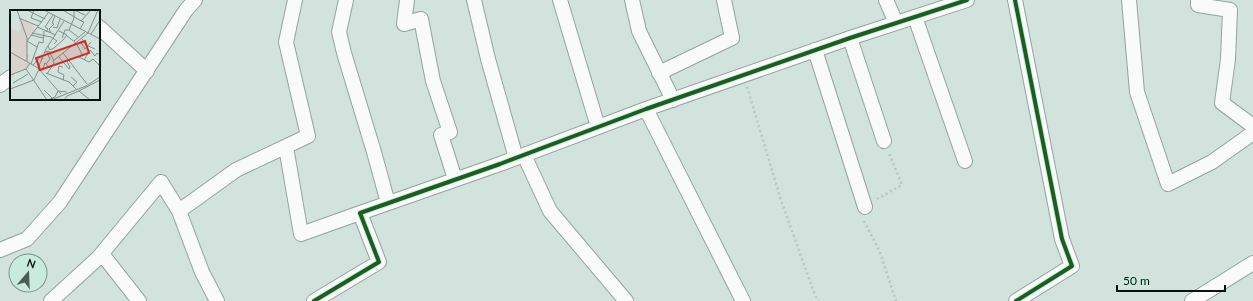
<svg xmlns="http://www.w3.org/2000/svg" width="1253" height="301" font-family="Lato,sans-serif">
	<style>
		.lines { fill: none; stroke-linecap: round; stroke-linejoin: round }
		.minor-casing { stroke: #95a39d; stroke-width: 16 }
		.path { stroke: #bcc3c0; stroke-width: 2.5; stroke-dasharray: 2 3; stroke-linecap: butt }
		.minor { stroke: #f8fbfa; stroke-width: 14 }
		.cycleway-casing { stroke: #c9ebdd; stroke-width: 6 }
		.cycleway { stroke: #1b5e20; stroke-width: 4 }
		.inset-road { fill: none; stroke: #81908a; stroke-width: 1 }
		.view { fill: #d62828; fill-opacity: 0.15; stroke: #d62828; stroke-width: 2 }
		.inset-edge { fill: none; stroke: #08130f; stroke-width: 2 }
	</style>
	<rect width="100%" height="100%" fill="#d1e3dc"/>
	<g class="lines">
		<defs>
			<path id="minor" d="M346,0L339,32L344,53L374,152L388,203
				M407,0L404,24L421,19L433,81L450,132L441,135L455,179
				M474,0L488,59L516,158
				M560,0L598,127
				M632,0L639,31L673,100
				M886,0L896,23
				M1015,0L1062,239L1072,266L1016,301
				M1129,0L1137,92L1168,184L1212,162L1253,133
				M1198,0V5L1230,10L1228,59L1222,103L1253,126
				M915,17L965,161
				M99,27L147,71
				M850,38L884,141
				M815,50L865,207
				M659,73L732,38L724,0
				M0,85L11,77
				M646,109L743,301
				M286,147L301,234L360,213
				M524,155L550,211L626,301
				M179,211L236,170L308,136L286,42L295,0
				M0,250L27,239L60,202L186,10L195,0
				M102,254L139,301
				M51,301L98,258L161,182L179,211L202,272L217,301
				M314,301L379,262L360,213L500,164L646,109L850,38L967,0
				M1192,301L1253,263"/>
		</defs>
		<!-- minor casing -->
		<use href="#minor" class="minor-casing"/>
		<!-- path -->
		<path class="path" d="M747,87L781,200L813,290L818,301
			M877,199L902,185L889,153
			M864,221L880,252L896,301"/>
		<!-- minor -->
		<use href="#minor" class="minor"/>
		<defs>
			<path id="cycleway" d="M1015,0L1062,239L1072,266L1016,301
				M314,301L379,262L360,213L500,164L646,109L850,38L967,0"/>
		</defs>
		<!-- cycleway casing -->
		<use href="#cycleway" class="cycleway-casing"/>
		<!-- cycleway -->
		<use href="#cycleway" class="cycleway"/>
	</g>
	<!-- overview -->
	<g transform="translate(10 10)">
		<rect width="90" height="90" fill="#d1e3dc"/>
		<path d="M9,8L21,14L25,19L17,31V44L20,45L18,49L21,51L17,58L5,64L2,70L0,18L8,21L11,18Z" fill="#d9d1cc"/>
		<path class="inset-road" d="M7,0L17,28V51M17,0L35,9M24,0L21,8L32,12M34,0L90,29M53,0L71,11M64,0V8L59,20L68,27M64,0L75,5M9,8L28,16M27,17L46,25M43,17L47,18L50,9M70,19L74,12L71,11L81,0M36,22L38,19L35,17L43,5M22,23L41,27L47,31L44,34M41,23L39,19L44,14L42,13L45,6M81,24L90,10M21,25L33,28M56,25L66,33L72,44L69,47L79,52L83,49L90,56M52,28L55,20H59M72,29L76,35L85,39M64,31L75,22M70,31L75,39L81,32M38,36L40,40L44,38L53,30L57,25L49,21M27,37L17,31L38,3M0,42L28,58L51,84M35,42L39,41L44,51M53,43L77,74M49,47L59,59L60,57L57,52L59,50M74,50L80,40L85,46L87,43L90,45M21,54L29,32L33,33L34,21M36,54L40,49L37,42M23,55L30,47L33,49M28,58L36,39L54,11M16,59L37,90M32,61L35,53L40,58M36,63L59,72L67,80M37,64L44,53L43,51L78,23L88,0M0,65L16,59L20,53M61,67L67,72L63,76M53,70L54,65L48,62L49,56L53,57M3,73L18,64M0,79L24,70L29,59M34,80L43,89M38,90L45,87L48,81L57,82M41,90L76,76L90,67M54,90L57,86L69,81M80,90L69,81L90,70"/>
		<path class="view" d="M75,31L79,43L30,60L26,48Z"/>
		<rect width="90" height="90" class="inset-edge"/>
	</g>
	<!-- north arrow -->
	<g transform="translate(28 273) rotate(19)"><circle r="19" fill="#c9ebdd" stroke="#7c958b"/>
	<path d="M0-3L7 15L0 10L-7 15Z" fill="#4e5c57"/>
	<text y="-6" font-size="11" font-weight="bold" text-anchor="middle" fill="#08130f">N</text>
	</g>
	<!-- scale -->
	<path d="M1117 285v6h108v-6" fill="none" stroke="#08130f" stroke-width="2"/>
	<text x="1123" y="285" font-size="12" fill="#08130f" stroke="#c9ebdd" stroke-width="3" paint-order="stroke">50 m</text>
</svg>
